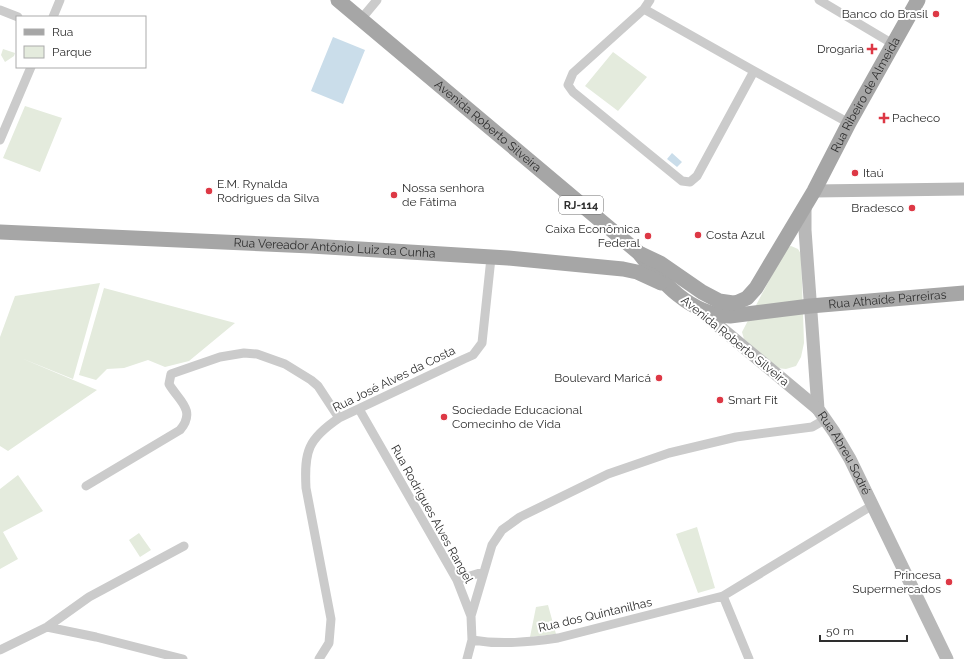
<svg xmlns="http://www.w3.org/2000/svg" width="964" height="659" font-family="Raleway,sans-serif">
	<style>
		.green { fill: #e4ebdd }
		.water { fill: #caddea }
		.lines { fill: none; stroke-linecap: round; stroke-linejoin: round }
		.street { stroke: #cbcbcb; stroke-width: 9 }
		.secondary { stroke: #b8b8b8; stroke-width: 13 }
		.primary { stroke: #a6a6a6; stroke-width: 15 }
		.poi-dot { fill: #dd3845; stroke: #fff; stroke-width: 1.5 }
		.labels { text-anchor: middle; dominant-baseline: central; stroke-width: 4; stroke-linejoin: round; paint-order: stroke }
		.shield { fill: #fff; stroke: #6d6d6d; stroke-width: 1 }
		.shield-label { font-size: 11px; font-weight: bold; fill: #2e2e2e }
		.poi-label { font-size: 12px; fill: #2e2e2e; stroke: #fff; text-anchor: start }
		.street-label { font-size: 12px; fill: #2e2e2e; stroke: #fff }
	</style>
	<rect width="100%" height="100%" fill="#fff"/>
	<!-- green -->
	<path class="green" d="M3,49L15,53L14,56L5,62L1,55Z
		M613,52L647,77L618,111L585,86Z
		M25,106L62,118L40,172L3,158Z
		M791,246L798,249L801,254L804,343L801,357L796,366L786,369L777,368L744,339L742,332L784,252L788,247Z
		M100,283L73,379L21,358L97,390L8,451L0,446V337L15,296Z
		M104,288L235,323L189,361L165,367L148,360L124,368L107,369L96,380L79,375Z
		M18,475L43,511L3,532L18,559L0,569V489Z
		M697,527L715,588L698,593L676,534Z
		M139,533L151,550L140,557L129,540Z
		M548,605L556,634L530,637L536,607Z"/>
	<!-- water -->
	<path class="water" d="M333,37L365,50L343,104L311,91Z
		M672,153L682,162L677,167L667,159Z"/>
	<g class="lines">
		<!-- street -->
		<path class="street" d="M650,0L644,9L573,73L568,85L573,92L682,181L690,182L697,176L754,71
			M819,0L893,44
			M644,9L754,71L849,123
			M0,10L18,17
			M53,17L60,0
			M362,18L377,0
			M0,140L31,67
			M359,409L457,580L471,616L472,640L467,659
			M86,486L180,430C197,410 178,400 169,384L171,374L220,357L244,353L257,354L285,364L311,380L318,386L339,418
			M457,580L483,572
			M723,596L749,659
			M471,616L492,545L502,530L520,517L608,474L669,453L736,437L812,427L826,419
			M47,627L96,637L183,659
			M472,640C501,645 529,642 558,638L723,596L873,505
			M0,650L47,627L89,597L184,546
			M319,659L329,643L331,619L306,488C304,451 308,439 339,418L464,359L473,355L482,343L491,258"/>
		<!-- secondary -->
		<g class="secondary">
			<path d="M814,191L964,189"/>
			<path id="s1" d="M805,207V230L818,409L834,432L850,459L947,659"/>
			<path d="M698,309L818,409"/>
		</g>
		<!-- primary -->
		<g class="primary">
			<path id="s2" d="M338,0L639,253C662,282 690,315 730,316L810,306L964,293"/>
			<path id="s3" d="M0,232L311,246L508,258L623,269L637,272L661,283"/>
			<path id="s4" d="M641,254L660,263L702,292L719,301L733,303L738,302L747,298L756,288L814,191L849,123L918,0"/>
		</g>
	</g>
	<!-- markers -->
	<g class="poi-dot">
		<circle cx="936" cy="14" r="4"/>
		<path d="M870 43h4v4h4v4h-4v4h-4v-4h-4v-4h4z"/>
		<path d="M882 112h4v4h4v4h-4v4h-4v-4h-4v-4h4z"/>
		<circle cx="855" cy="173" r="4"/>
		<circle cx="209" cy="191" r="4"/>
		<circle cx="394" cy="195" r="4"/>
		<circle cx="912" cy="208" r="4"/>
		<circle cx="698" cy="235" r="4"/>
		<circle cx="648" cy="236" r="4"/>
		<circle cx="659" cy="378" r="4"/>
		<circle cx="720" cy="400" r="4"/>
		<circle cx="444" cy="417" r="4"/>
		<circle cx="949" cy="582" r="4"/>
	</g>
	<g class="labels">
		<!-- shield labels -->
		<rect class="shield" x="559" y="196" width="44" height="18" rx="3"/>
		<g class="shield-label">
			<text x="581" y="205">RJ-114</text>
		</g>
		<!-- poi labels -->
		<g class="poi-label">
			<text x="928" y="14" text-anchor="end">Banco do Brasil</text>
			<text x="864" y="49" text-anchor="end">Drogaria</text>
			<text x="892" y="118">Pacheco</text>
			<text x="863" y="173">Itaú</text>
			<text x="217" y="184">E.M. Rynalda<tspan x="217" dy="14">Rodrigues da Silva</tspan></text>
			<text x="402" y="188">Nossa senhora<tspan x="402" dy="14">de Fátima</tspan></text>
			<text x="904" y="208" text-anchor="end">Bradesco</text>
			<text x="640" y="229" text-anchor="end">Caixa Econômica<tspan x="640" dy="14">Federal</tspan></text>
			<text x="706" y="235">Costa Azul</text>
			<text x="651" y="378" text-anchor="end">Boulevard Maricá</text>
			<text x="728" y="400">Smart Fit</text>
			<text x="452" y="410">Sociedade Educacional<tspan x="452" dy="14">Comecinho de Vida</tspan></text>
			<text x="941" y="575" text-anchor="end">Princesa<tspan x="941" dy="14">Supermercados</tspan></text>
		</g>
		<!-- street labels -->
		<g class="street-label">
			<text stroke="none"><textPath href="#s4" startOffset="356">Rua Ribeiro de Almeida</textPath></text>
			<text stroke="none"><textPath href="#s2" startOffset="196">Avenida Roberto Silveira</textPath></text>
			<text stroke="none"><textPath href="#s3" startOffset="335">Rua Vereador Antônio Luiz da Cunha</textPath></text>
			<text stroke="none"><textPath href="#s2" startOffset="666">Rua Athaíde Parreiras</textPath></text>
			<text transform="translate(735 341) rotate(39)">Avenida Roberto Silveira</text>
			<text transform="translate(394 379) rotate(-26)">Rua José Alves da Costa</text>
			<text stroke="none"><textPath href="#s1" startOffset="254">Rua Abreu Sodré</textPath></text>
			<text transform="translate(432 514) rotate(61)">Rua Rodrigues Alves Rangel</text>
			<text transform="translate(595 615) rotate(-13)">Rua dos Quintanilhas</text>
		</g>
	</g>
	<!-- legend -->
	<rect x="16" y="16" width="130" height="52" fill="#ffffff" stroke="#ababab"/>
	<rect x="24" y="29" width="20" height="6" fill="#a6a6a6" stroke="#ababab"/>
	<text x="52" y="36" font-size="12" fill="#2e2e2e">Rua</text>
	<rect x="24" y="46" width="20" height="12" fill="#e4ebdd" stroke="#ababab"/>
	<text x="52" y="56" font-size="12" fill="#2e2e2e">Parque</text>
	<!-- scale -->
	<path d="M820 635v6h87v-6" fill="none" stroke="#2e2e2e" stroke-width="2"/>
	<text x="826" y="635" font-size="12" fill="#2e2e2e" stroke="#ffffff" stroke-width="3" paint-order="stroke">50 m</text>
</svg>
